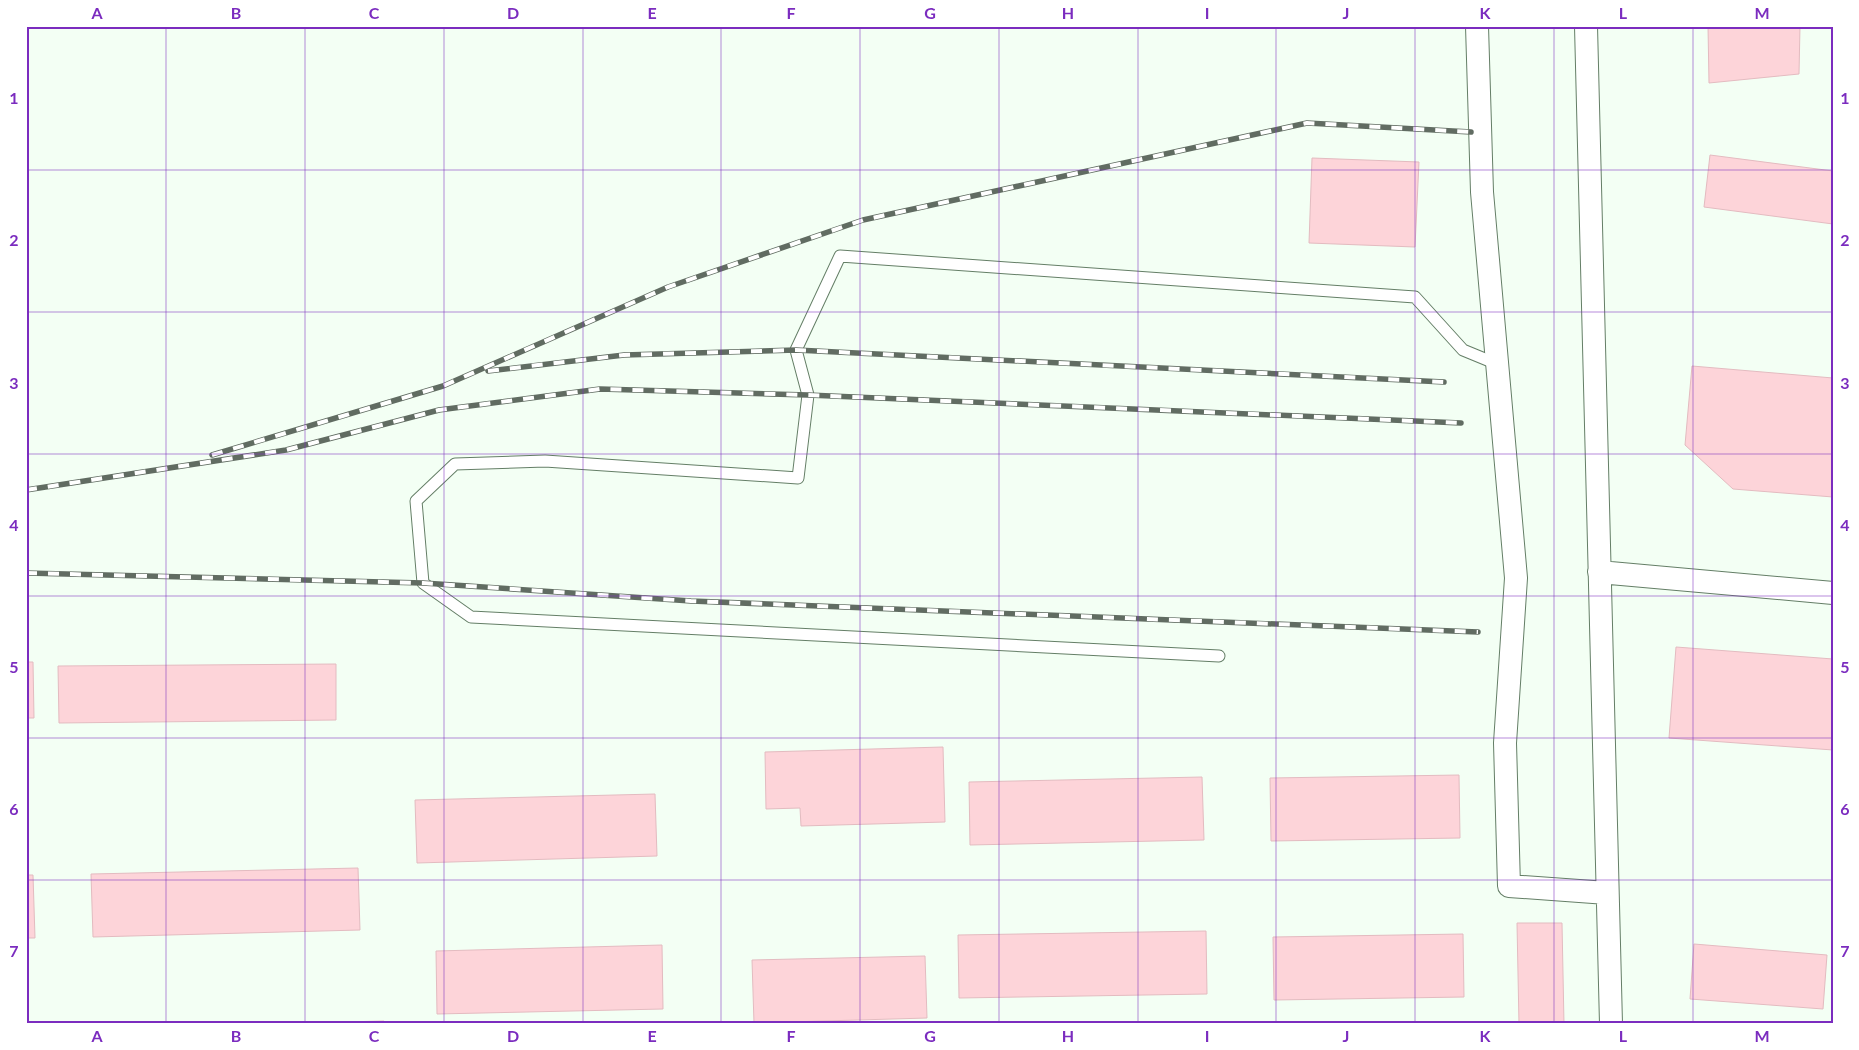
<svg xmlns="http://www.w3.org/2000/svg" width="1859" height="1050" font-family="Lato,sans-serif">
	<style>
		.building { fill: #fdd4d9; stroke: #e3bbc0 }
		.lines { fill: none; stroke-linecap: round; stroke-linejoin: round }
		.service-casing { stroke: #647e66; stroke-width: 13 }
		.minor-casing { stroke: #647e66; stroke-width: 24 }
		.service { stroke: #fff; stroke-width: 11 }
		.minor { stroke: #fff; stroke-width: 22 }
		.rail-casing { stroke: #616c62; stroke-width: 5.5 }
		.rail { stroke: #fff; stroke-width: 4; stroke-dasharray: 11; stroke-linecap: butt }
		.grid { fill: none; stroke: #7b2cbf; stroke-width: 1; stroke-opacity: 0.55 }
		.neatline { fill: none; stroke: #7b2cbf; stroke-width: 2 }
		.grid-label { font-size: 16px; text-anchor: middle; font-weight: bold; fill: #7b2cbf }
	</style>
	<rect width="100%" height="100%" fill="#f3fff4"/>
	<!-- building -->
	<path class="building" d="M1708,26H1800L1799,74L1709,83Z
		M1710,155L1833,171V224L1704,207Z
		M1312,158L1419,162L1415,247L1309,243Z
		M1692,366L1833,378V497L1733,489L1685,445Z
		M1676,647L1833,659V750L1669,738Z
		M26,662H33L34,718H26Z
		M336,664V720L59,723L58,666Z
		M943,747L945,822L801,826L800,808L766,809L765,752Z
		M1459,775L1460,838L1271,841L1270,778Z
		M1202,777L1204,840L970,845L969,782Z
		M655,794L657,856L417,863L415,800Z
		M358,868L360,930L93,937L91,874Z
		M26,875H33L35,938H26Z
		M1517,923H1562L1564,1024H1519Z
		M1206,931L1207,994L959,998L958,935Z
		M1463,934L1464,997L1274,1000L1273,937Z
		M1694,944L1827,955L1823,1009L1690,999Z
		M662,945L663,1009L437,1014L436,951Z
		M925,956L927,1018L754,1023L752,960Z
		M384,1021V1024H263Z"/>
	<g class="lines">
		<defs>
			<path id="service" d="M1219,656L471,617L423,583L416,501L455,464L545,461L798,478L808,395L796,350L840,256L1415,297L1463,350L1497,364"/>
			<path id="minor" d="M1477,26L1482,192L1516,578L1505,743L1509,886L1607,893
				M1586,26L1611,1024
				M1599,572L1833,593"/>
		</defs>
		<!-- service casing -->
		<use href="#service" class="service-casing"/>
		<!-- minor casing -->
		<use href="#minor" class="minor-casing"/>
		<!-- service -->
		<use href="#service" class="service"/>
		<!-- minor -->
		<use href="#minor" class="minor"/>
		<defs>
			<path id="rail" d="M488,371L624,355L796,350L1444,382
				M212,455L443,386L668,287L863,220L1307,123L1471,132
				M26,490L286,450L439,410L600,389L808,395L1461,423
				M26,573L423,583L691,601L1478,632"/>
		</defs>
		<!-- rail casing -->
		<use href="#rail" class="rail-casing"/>
		<!-- rail -->
		<use href="#rail" class="rail"/>
	</g>
	<!-- grid -->
	<path class="grid" d="M166,26V1024M305,26V1024M444,26V1024M583,26V1024M721,26V1024M860,26V1024M999,26V1024M1138,26V1024M1276,26V1024M1415,26V1024M1554,26V1024M1693,26V1024M26,170H1833M26,312H1833M26,454H1833M26,596H1833M26,738H1833M26,880H1833"/>
	<!-- border -->
	<rect width="1859" height="1050" fill="none" stroke="#ffffff" stroke-width="55"/>
	<rect x="28" y="28" width="1804" height="994" class="neatline"/>
	<g class="grid-label">
		<text x="97" y="19">A</text>
		<text x="236" y="19">B</text>
		<text x="374" y="19">C</text>
		<text x="513" y="19">D</text>
		<text x="652" y="19">E</text>
		<text x="791" y="19">F</text>
		<text x="930" y="19">G</text>
		<text x="1068" y="19">H</text>
		<text x="1207" y="19">I</text>
		<text x="1346" y="19">J</text>
		<text x="1485" y="19">K</text>
		<text x="1623" y="19">L</text>
		<text x="1762" y="19">M</text>
		<text x="14" y="104">1</text>
		<text x="1845" y="104">1</text>
		<text x="14" y="246">2</text>
		<text x="1845" y="246">2</text>
		<text x="14" y="389">3</text>
		<text x="1845" y="389">3</text>
		<text x="14" y="531">4</text>
		<text x="1845" y="531">4</text>
		<text x="14" y="673">5</text>
		<text x="1845" y="673">5</text>
		<text x="14" y="815">6</text>
		<text x="1845" y="815">6</text>
		<text x="14" y="957">7</text>
		<text x="1845" y="957">7</text>
		<text x="97" y="1042">A</text>
		<text x="236" y="1042">B</text>
		<text x="374" y="1042">C</text>
		<text x="513" y="1042">D</text>
		<text x="652" y="1042">E</text>
		<text x="791" y="1042">F</text>
		<text x="930" y="1042">G</text>
		<text x="1068" y="1042">H</text>
		<text x="1207" y="1042">I</text>
		<text x="1346" y="1042">J</text>
		<text x="1485" y="1042">K</text>
		<text x="1623" y="1042">L</text>
		<text x="1762" y="1042">M</text>
	</g>
</svg>
